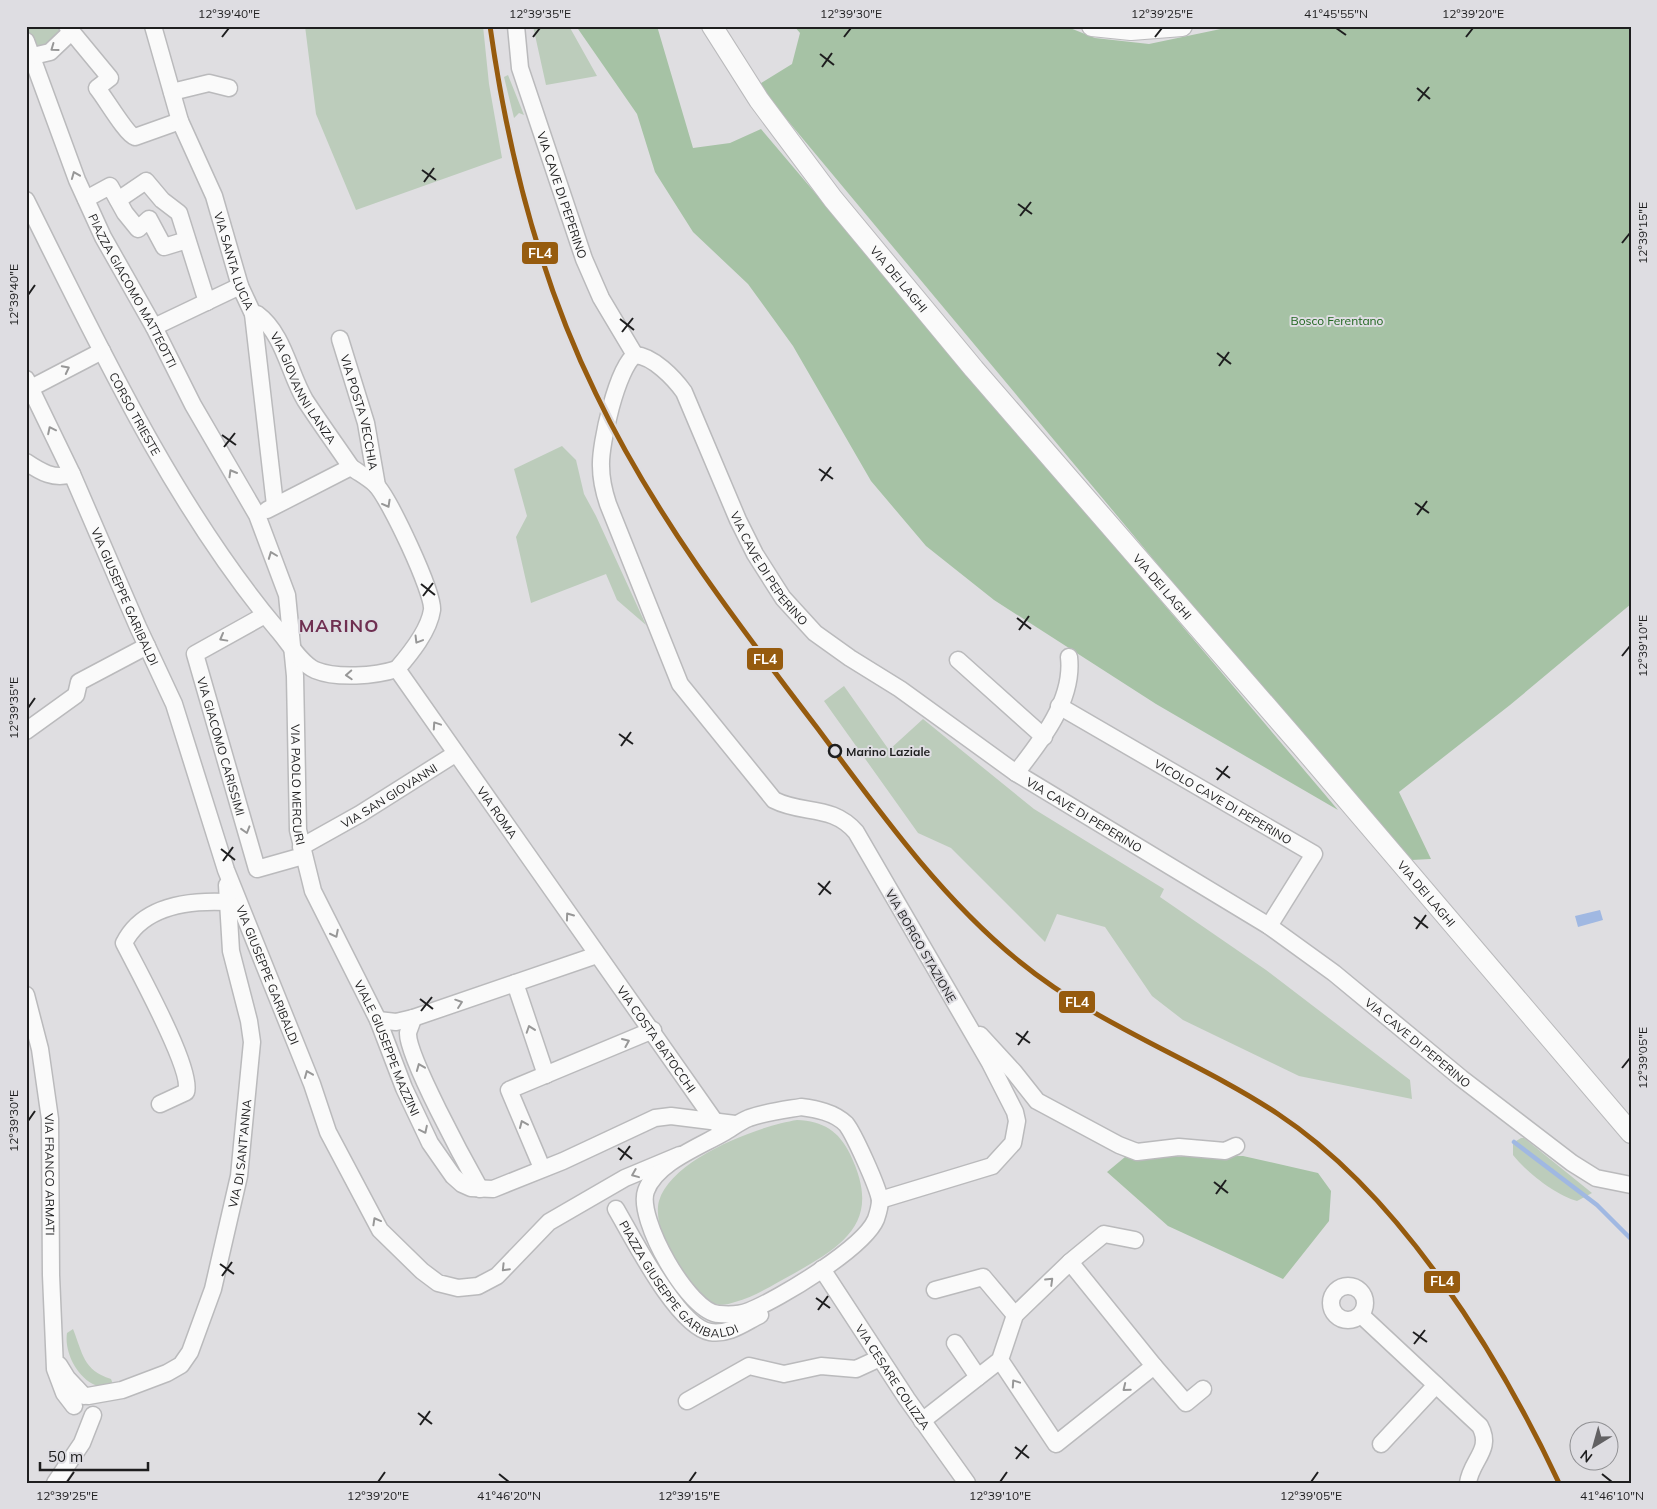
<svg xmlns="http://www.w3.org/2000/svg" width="1657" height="1509" font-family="Mulish,sans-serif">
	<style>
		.green { fill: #bcccbb }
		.forest { fill: #a6c2a5 }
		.water { fill: #a0b8e2 }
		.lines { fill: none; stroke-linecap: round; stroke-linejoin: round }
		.stream { stroke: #a0b8e2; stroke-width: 4.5 }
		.minor-casing { stroke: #bababc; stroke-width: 19 }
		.major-casing { stroke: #bababc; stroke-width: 22 }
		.minor { stroke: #fafafa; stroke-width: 16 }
		.major { stroke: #fafafa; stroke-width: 20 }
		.rail-1-casing { stroke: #dedde2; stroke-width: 9 }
		.rail-1 { stroke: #965b0e; stroke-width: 5 }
		.oneway { stroke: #979797 }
		.ticks { fill: none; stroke: #1e1e1f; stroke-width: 2 }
		.stop-dot { fill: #dedde2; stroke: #1e1e1f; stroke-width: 2.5 }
		.labels { text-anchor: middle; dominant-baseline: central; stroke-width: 4; stroke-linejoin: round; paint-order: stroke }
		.street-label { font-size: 12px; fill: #1e1e1f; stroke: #dedde2 }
		.park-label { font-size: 12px; fill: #1f651e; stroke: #dedde2 }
		.stop-label { font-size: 12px; font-weight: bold; fill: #1e1e1f; stroke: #dedde2; text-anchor: start }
		.district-label { font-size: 18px; font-weight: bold; letter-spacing: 1px; fill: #6f2f51; stroke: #dedde2 }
		.line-badge { stroke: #dedde2; stroke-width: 2 }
		.badge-label { font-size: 14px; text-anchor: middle; font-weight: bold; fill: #fff }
		.neatline { fill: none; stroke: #1e1e1f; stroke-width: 2 }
		.ticks-label { font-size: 12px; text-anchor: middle; fill: #1e1e1f }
	</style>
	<rect width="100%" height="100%" fill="#dfdee1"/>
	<!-- green -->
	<path class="green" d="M28,26H60L65,34L41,51C33,46 27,36 28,26Z
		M305,26H483L489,84L502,158L356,210L316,114Z
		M533,26H569L597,76L546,85Z
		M508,75L524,115L519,113L514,118L504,77Z
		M562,446L576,460L584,494L596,516L646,625L617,600L606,574L531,603L516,537L527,516L514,469Z
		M844,686L889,750L923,719L1034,809L1164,889L1160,897L1266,970L1410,1080L1412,1099L1299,1076L1183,1020L1152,996L1105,927L1057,914L1045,942L951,848L918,833L824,701Z
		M797,1120C823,1121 839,1131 850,1154C882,1220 847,1244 793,1274C774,1284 755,1297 735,1302C729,1304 722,1306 716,1304C687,1298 651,1229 659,1201C671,1159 758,1126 797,1120Z
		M1521,1138H1524L1592,1193L1577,1201C1557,1196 1526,1172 1513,1155V1143Z
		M73,1329C83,1354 83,1370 111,1379L114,1387C108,1387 100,1388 95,1385C77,1377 64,1352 67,1333Z"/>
	<!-- forest -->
	<path class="forest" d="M576,26H657L693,148L730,143L761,129L1338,810L1156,704L994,600L926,546L871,481L793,346L748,284L693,232L655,172L637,114Z
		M794,26H1065L1095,38L1149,44L1235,26H1631V604L1510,705L1399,792L1431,859L1411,860L1365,813L758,85L792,64L800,33Z
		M1243,1156L1318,1173L1331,1191L1329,1221L1283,1279L1168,1226L1107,1172L1125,1157Z"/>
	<!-- water -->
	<path class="water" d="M1600,910L1603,920L1578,927L1575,916Z"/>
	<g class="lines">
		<!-- stream -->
		<path class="stream" d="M1514,1142L1597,1205L1631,1239"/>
		<defs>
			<g id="minor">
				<path d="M67,26L110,78L97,88C106,99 126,134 135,137L180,121"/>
				<path id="s1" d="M153,26L180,121L214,196L240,286L253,314L275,505"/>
				<path id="s2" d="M516,26L520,68L584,259L601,298L635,355"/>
				<path id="s3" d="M26,41L77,180L103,237L154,327L193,405L257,515L287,595L295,676L298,830L313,891L378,1020L404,1088L430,1143L453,1176L462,1184L471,1188L493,1189L563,1161L655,1118L671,1116L735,1124"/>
				<path d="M33,56L50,52L71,32"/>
				<path d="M172,92L209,83L229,88"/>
				<path d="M86,199L110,186L125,213L138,229L149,219L164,247L187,240"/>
				<path id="s4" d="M26,200C98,344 173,505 277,629C288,641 300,663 315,670C337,679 375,676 397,669"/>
				<path d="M118,200L146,181L162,200L179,213L207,302"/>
				<path id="s5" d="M253,314H257C284,334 289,373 305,400C320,423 336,445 351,467"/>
				<path d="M154,327L240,286"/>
				<path id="s6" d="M340,339L366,423L377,486"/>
				<path id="s7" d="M26,379L72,474L138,627L174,704L226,870L312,1084L328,1132L380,1230L422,1271L438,1283L458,1288L478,1286L497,1276L549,1222L625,1178L680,1155"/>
				<path d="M31,388L102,351"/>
				<path d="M26,462C41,472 54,480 72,474"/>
				<path d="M267,510L351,467C359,473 369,478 376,485C389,498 434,593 432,610C429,631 410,654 397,669"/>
				<path id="s8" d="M265,615L195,654L257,869L303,856"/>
				<path d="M958,660L1044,737"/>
				<path id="s9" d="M397,669L716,1123"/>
				<path id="s10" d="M1059,706L1314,854L1269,926"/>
				<path d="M26,731L76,695L79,682L147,646"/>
				<path d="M1016,773C1041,741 1074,700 1069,657"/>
				<path id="s11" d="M301,847L360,814L455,754"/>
				<path d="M515,983L546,1075"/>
				<path id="s12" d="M26,995L40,1049L50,1119L51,1275L55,1369L64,1393L74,1406"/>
				<path d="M413,1018C412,1023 409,1029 408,1033C407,1056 466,1164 480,1189"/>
				<path d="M378,1020L396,1022L413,1018L597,955"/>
				<path d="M980,1035L1014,1072L1037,1101L1119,1145L1137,1152L1179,1147L1225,1151L1236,1146"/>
				<path d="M160,1104L186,1092C194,1071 136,967 124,943C143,905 190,900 228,902"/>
				<path d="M801,1107C816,1109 834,1112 846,1124C854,1134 878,1187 880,1200C880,1206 878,1213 876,1219C864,1248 779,1299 749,1311C739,1315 730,1315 719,1314C689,1313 636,1218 646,1191C656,1163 699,1147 723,1133C732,1128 739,1122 749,1118C766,1112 783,1110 801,1107Z"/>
				<path d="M542,1168L509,1090L653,1030"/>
				<path id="s13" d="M880,1200L992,1166L1013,1143L1017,1121L1015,1112L990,1063L856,832C832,804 803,815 774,800L680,684L608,504C604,492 601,479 601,466C600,444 617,368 635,355C653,356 674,378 684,392L738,520L755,554L783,598L815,633L850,658L900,689L1016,773L1269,926L1334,973L1461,1078L1572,1163L1596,1178L1631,1185"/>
				<path id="s14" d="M616,1209C633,1238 678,1327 710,1332C729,1335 744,1323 760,1315"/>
				<path d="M1070,1262L1104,1234L1135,1240"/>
				<path id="s15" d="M822,1269L907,1399L967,1483"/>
				<circle cx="1348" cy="1303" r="17"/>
				<path d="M935,1290L983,1277L1015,1315"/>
				<path d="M1361,1315L1480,1426C1493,1450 1471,1460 1468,1483"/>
				<path d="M955,1343L978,1377"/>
				<path d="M59,1365L67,1378L84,1396"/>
				<path d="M1154,1366L1186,1403L1203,1389"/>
				<path id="s16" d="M88,1396L122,1390L167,1373L181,1365L190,1352L213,1289L239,1176L252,1042L249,1021L231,951L227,885"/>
				<path d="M687,1401L749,1366L784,1374L821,1366L856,1369L880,1358"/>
				<path d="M922,1421L1000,1360L1015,1315L1070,1262L1154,1366L1056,1444L1000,1360"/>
				<path d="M1381,1444L1436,1385"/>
				<path d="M55,1483L82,1443L93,1415"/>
			</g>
			<g id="major">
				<path id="s17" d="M712,26L759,100L833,199L974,369L1302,747L1631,1133"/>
				<path d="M1092,26L1131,30L1182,26"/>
			</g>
		</defs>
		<!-- minor casing -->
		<use href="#minor" class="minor-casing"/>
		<!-- major casing -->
		<use href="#major" class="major-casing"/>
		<!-- minor -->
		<use href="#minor" class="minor"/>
		<!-- major -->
		<use href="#major" class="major"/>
		<defs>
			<path id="rail-1" d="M490,26C508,154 539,278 596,394C654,515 737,623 818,729C879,811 940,897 1020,962C1098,1026 1195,1059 1278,1114C1399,1194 1498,1353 1559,1483"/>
		</defs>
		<!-- rail-1 casing -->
		<use href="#rail-1" class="rail-1-casing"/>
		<!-- rail-1 -->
		<use href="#rail-1" class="rail-1"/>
	</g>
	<!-- one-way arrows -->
	<defs><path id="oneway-chevron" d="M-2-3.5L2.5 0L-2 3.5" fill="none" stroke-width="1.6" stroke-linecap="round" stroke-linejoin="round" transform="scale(1.25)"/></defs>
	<g class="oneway">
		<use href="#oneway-chevron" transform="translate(54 48) rotate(144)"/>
		<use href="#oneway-chevron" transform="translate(75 175) rotate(-112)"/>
		<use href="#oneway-chevron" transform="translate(66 369) rotate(-27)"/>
		<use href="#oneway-chevron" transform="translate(51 430) rotate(-116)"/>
		<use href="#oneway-chevron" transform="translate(232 473) rotate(-120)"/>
		<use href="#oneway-chevron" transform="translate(387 504) rotate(61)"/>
		<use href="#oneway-chevron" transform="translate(272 555) rotate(-111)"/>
		<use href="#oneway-chevron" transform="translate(223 638) rotate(151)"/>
		<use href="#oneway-chevron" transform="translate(418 640) rotate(121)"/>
		<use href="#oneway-chevron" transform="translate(349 675) rotate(177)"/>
		<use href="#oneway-chevron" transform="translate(436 725) rotate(-124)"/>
		<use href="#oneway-chevron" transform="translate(246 830) rotate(73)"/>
		<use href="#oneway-chevron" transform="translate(569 916) rotate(-126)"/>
		<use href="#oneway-chevron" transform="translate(335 934) rotate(63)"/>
		<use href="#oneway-chevron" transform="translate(459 1003) rotate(-19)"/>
		<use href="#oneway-chevron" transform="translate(530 1029) rotate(-109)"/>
		<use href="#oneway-chevron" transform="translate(626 1042) rotate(-23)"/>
		<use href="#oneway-chevron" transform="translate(420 1067) rotate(-112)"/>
		<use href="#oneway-chevron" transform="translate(308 1074) rotate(-112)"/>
		<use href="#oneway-chevron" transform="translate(523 1124) rotate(-113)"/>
		<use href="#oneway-chevron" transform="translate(424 1130) rotate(64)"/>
		<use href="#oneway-chevron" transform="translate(635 1174) rotate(158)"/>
		<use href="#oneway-chevron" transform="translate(376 1221) rotate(-119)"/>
		<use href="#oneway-chevron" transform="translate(505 1268) rotate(134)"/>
		<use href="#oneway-chevron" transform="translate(1050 1281) rotate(-44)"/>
		<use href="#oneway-chevron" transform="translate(1015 1383) rotate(-124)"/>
		<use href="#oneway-chevron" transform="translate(1126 1388) rotate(141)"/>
	</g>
	<!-- ticks -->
	<path class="ticks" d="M1336,28L1346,35M222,37L229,28M533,37L540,28M844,37L851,28M1155,37L1162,28M1466,37L1473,28M820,54L834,65M822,67L832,53M1417,88L1430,99M1418,101L1429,87M422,170L436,180M424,182L434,168M1018,204L1032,214M1020,216L1031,202M1622,243L1630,233M28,295L35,285M620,319L634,330M622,332L633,318M1217,353L1231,364M1219,366L1229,352M222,435L236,445M224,447L235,433M819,469L833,479M821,481L831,467M1415,503L1429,513M1417,515L1427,501M421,584L435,595M423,596L433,583M1017,618L1031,629M1019,630L1029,616M1622,656L1630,646M28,708L35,698M619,734L633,744M621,746L631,732M1216,768L1230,778M1217,780L1228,766M221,849L235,860M223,861L233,847M818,883L831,894M819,895L830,881M1414,917L1428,928M1416,929L1426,915M420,999L433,1009M421,1011L432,997M1016,1033L1030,1043M1018,1045L1028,1031M1622,1068L1630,1058M28,1121L35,1111M618,1148L632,1159M620,1160L630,1146M1214,1182L1228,1193M1216,1194L1226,1180M220,1264L234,1274M222,1276L232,1262M816,1298L830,1308M818,1310L828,1296M1413,1332L1427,1342M1414,1344L1425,1330M418,1413L432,1424M420,1425L430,1411M1015,1447L1029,1458M1016,1459L1027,1445M499,1474L509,1482M1602,1474L1612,1482M67,1482L74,1472M378,1482L385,1472M689,1482L696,1472M1000,1482L1007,1472M1311,1482L1318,1472"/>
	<!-- markers -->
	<circle class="stop-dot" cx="835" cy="751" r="6"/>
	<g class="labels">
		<!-- street labels -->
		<g class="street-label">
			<text stroke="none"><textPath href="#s2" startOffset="176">VIA CAVE DI PEPERINO</textPath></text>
			<text stroke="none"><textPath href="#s1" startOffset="249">VIA SANTA LUCIA</textPath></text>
			<text stroke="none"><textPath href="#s17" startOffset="315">VIA DEI LAGHI</textPath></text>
			<text stroke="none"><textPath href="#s3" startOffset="272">PIAZZA GIACOMO MATTEOTTI</textPath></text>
			<text stroke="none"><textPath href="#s5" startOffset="92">VIA GIOVANNI LANZA</textPath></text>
			<text stroke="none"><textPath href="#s6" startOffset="76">VIA POSTA VECCHIA</textPath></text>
			<text stroke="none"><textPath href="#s4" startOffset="240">CORSO TRIESTE</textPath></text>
			<text stroke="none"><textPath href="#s13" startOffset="1351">VIA CAVE DI PEPERINO</textPath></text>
			<text stroke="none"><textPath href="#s17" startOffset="720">VIA DEI LAGHI</textPath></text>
			<text stroke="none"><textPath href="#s7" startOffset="239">VIA GIUSEPPE GARIBALDI</textPath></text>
			<text stroke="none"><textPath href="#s8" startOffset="176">VIA GIACOMO CARISSIMI</textPath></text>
			<text stroke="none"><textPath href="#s3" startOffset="804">VIA PAOLO MERCURI</textPath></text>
			<text stroke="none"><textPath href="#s11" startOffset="102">VIA SAN GIOVANNI</textPath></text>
			<text stroke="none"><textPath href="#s10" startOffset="190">VICOLO CAVE DI PEPERINO</textPath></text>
			<text stroke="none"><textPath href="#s9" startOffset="175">VIA ROMA</textPath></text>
			<text stroke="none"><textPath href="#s13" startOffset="1756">VIA CAVE DI PEPERINO</textPath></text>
			<text stroke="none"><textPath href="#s17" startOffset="1125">VIA DEI LAGHI</textPath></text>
			<text transform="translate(921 946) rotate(60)">VIA BORGO STAZIONE</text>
			<text stroke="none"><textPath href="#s7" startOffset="644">VIA GIUSEPPE GARIBALDI</textPath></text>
			<text stroke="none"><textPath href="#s9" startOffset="452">VIA COSTA BATOCCHI</textPath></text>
			<text stroke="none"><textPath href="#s13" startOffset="2161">VIA CAVE DI PEPERINO</textPath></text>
			<text stroke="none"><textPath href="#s3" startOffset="1086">VIALE GIUSEPPE MAZZINI</textPath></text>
			<text stroke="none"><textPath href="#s16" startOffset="320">VIA DI SANT'ANNA</textPath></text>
			<text stroke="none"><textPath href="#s12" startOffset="182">VIA FRANCO ARMATI</textPath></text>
			<text stroke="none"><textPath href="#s14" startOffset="100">PIAZZA GIUSEPPE GARIBALDI</textPath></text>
			<text stroke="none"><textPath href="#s15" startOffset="129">VIA CESARE COLIZZA</textPath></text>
		</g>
		<!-- park labels -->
		<g class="park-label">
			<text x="1337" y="320">Bosco Ferentano</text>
		</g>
		<!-- stop labels -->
		<g class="stop-label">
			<text x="846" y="751">Marino Laziale</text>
		</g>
		<!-- district labels -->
		<g class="district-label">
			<text x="339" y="625">MARINO</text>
		</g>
	</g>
	<g class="line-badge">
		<rect x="521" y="241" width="38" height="24" rx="5" fill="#965b0e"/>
		<rect x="746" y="647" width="38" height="24" rx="5" fill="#965b0e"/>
		<rect x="1058" y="990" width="38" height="24" rx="5" fill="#965b0e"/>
		<rect x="1423" y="1270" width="38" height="24" rx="5" fill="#965b0e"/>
	</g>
	<g class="badge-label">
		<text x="540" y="258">FL4</text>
		<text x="765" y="664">FL4</text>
		<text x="1077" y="1007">FL4</text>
		<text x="1442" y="1286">FL4</text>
	</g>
	<!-- border -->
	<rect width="1657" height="1509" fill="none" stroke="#dedde2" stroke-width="55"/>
	<!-- north arrow -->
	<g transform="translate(1594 1446) rotate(217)"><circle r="24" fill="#dedde2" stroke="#919194"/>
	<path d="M0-4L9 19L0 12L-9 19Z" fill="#626163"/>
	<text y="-8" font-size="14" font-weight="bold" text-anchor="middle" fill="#1e1e1f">N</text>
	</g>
	<!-- scale -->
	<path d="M40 1462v8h108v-8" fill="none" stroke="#1e1e1f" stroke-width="2.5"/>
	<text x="48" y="1462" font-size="15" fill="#1e1e1f" stroke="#dedde2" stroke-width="4" paint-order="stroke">50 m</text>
	<rect x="28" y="28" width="1602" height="1454" class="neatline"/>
	<g class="ticks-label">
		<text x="229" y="18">12°39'40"E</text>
		<text x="540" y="18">12°39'35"E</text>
		<text x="851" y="18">12°39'30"E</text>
		<text x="1162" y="18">12°39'25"E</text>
		<text x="1336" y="18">41°45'55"N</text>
		<text x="1473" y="18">12°39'20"E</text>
		<text transform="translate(1643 233) rotate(-90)" y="4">12°39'15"E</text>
		<text transform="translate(14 295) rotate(-90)" y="4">12°39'40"E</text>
		<text transform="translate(1643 646) rotate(-90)" y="4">12°39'10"E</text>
		<text transform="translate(14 708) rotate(-90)" y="4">12°39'35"E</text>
		<text transform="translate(1643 1058) rotate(-90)" y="4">12°39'05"E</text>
		<text transform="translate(14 1121) rotate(-90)" y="4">12°39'30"E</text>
		<text x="67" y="1500">12°39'25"E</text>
		<text x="378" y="1500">12°39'20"E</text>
		<text x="509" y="1500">41°46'20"N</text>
		<text x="689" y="1500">12°39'15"E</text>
		<text x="1000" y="1500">12°39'10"E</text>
		<text x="1311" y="1500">12°39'05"E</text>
		<text x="1612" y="1500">41°46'10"N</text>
	</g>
</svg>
